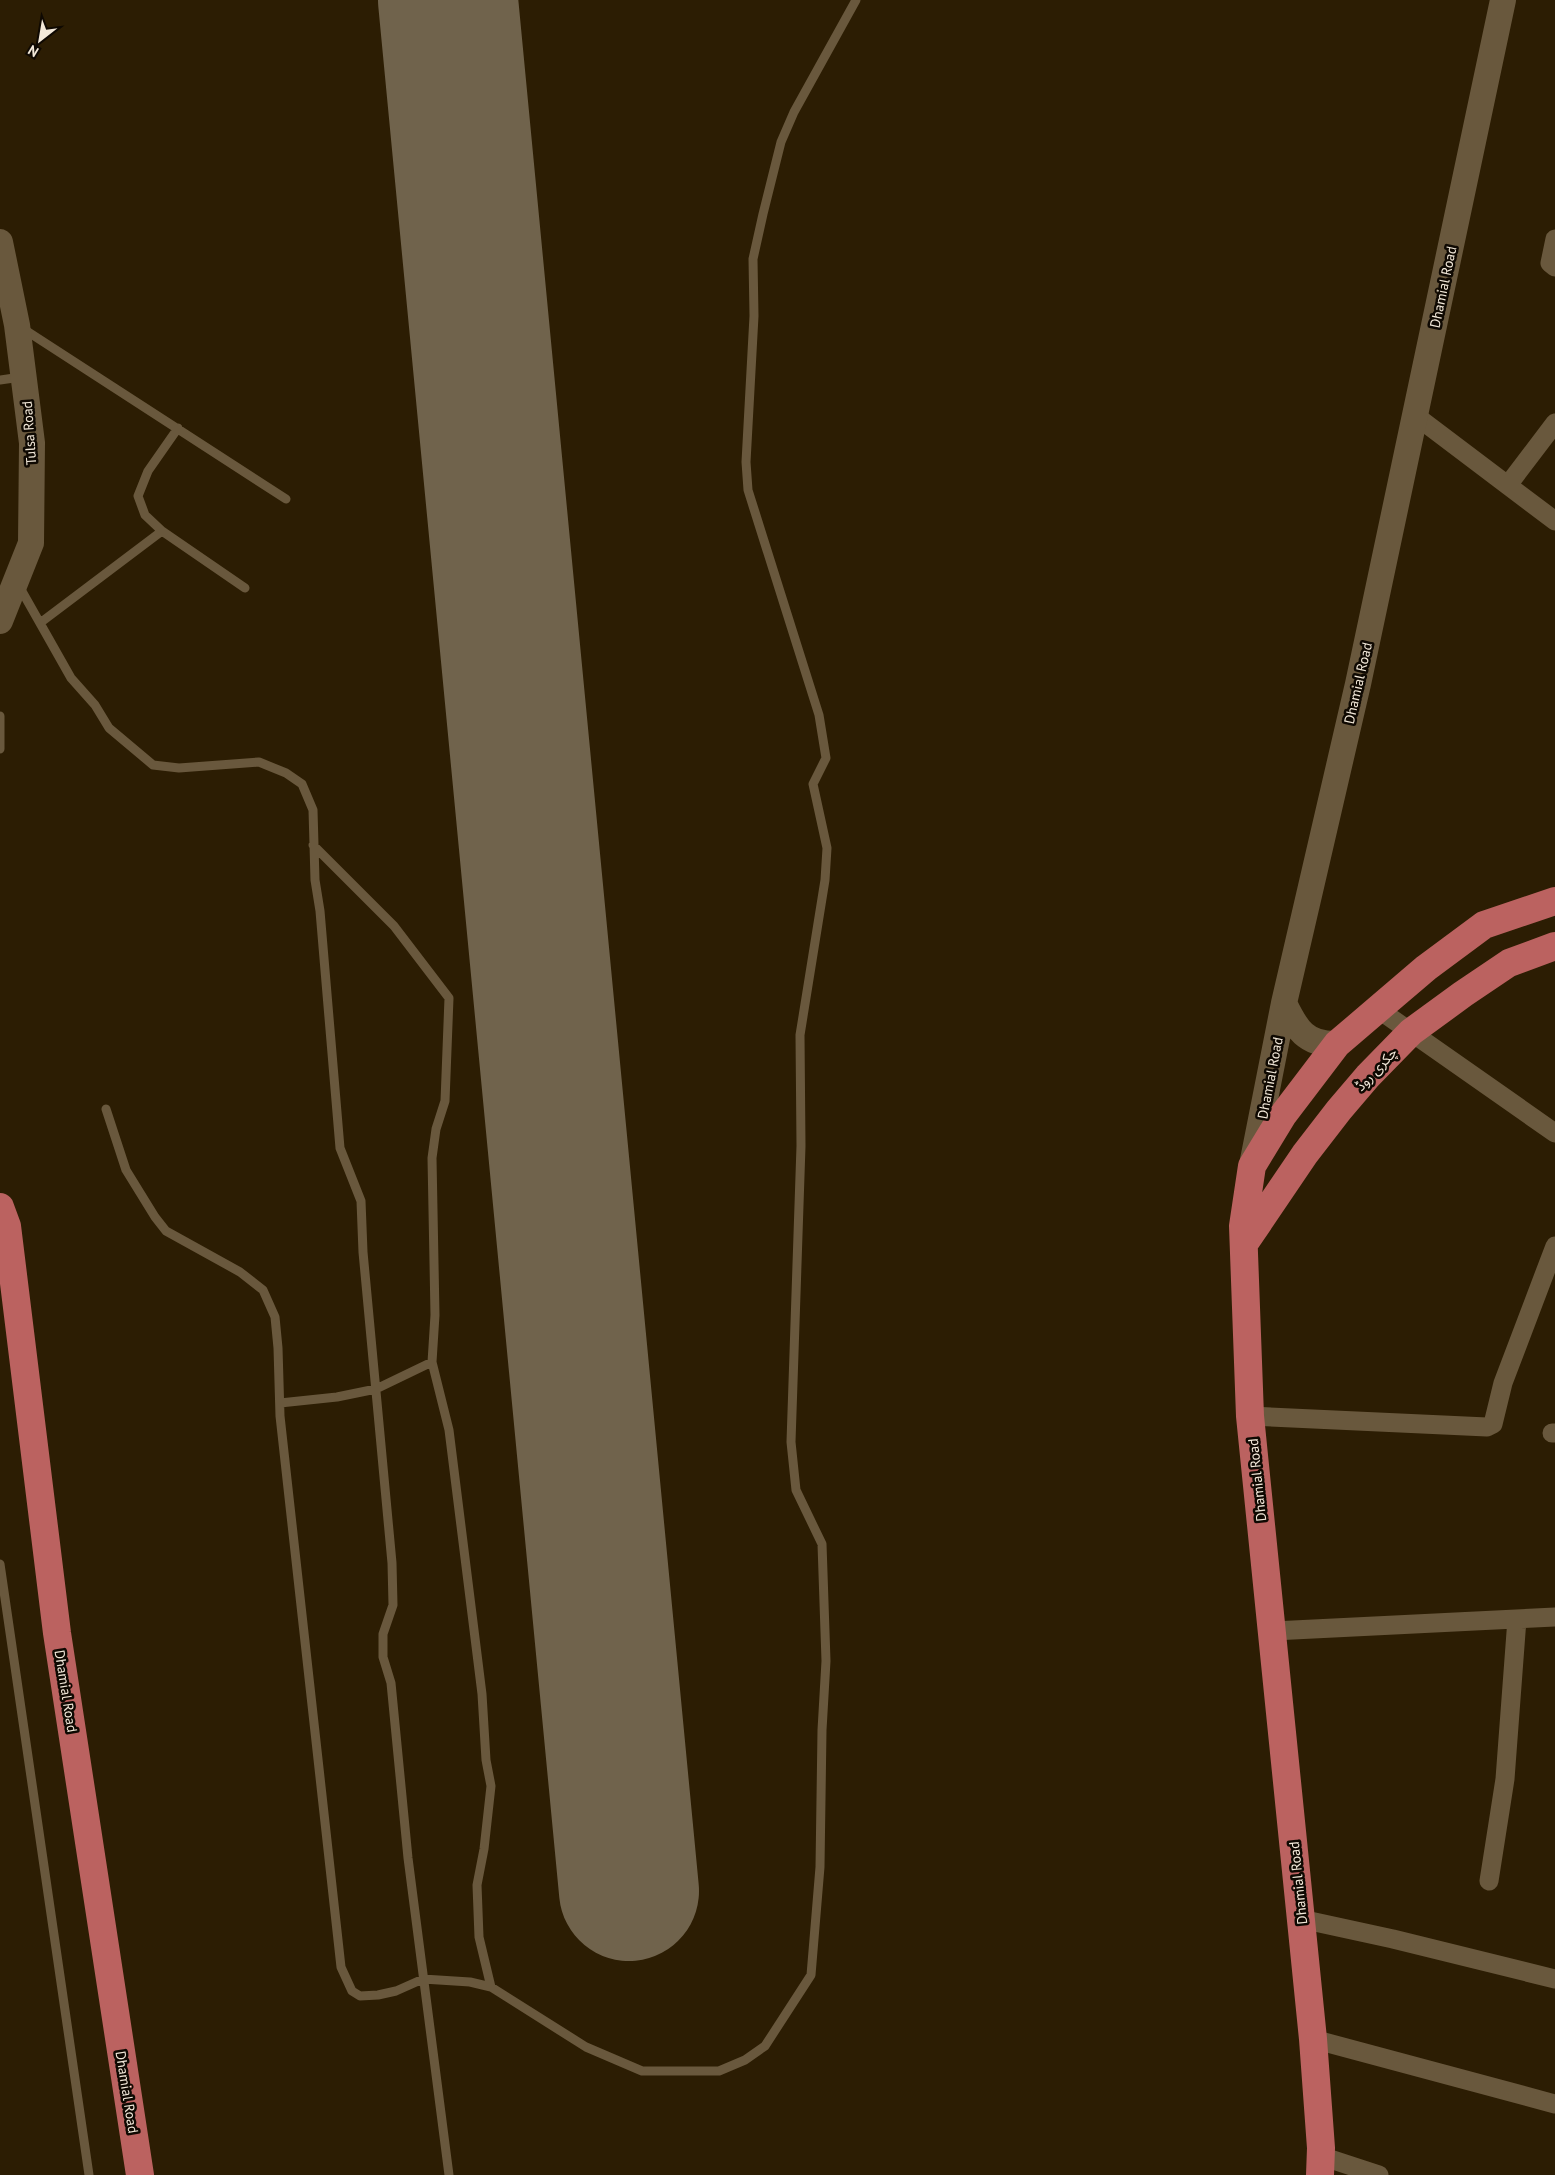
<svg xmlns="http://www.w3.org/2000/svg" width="1555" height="2175" font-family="'PT Sans','Noto Sans Arabic',sans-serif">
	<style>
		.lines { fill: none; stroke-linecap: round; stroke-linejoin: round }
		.runway { stroke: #70634c; stroke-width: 140 }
		.lane { stroke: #69583d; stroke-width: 9 }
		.street { stroke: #69583d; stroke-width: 19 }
		.secondary { stroke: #69583d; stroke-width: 26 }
		.primary { stroke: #bb6260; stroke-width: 28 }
		.labels { text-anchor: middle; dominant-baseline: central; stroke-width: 5; stroke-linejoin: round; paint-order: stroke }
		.street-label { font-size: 14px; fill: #f3e9da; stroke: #0f0902 }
	</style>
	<rect width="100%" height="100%" fill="#2c1d03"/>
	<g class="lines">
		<!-- runway -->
		<path class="runway" d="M448,0L629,1891"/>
		<!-- lane -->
		<path class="lane" d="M22,328L286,499
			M0,380L21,377
			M162,531L145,515L138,496L148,471L178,428
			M19,586L71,678L95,705L109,728L153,765L179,768L259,762L286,773L302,784L313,810L315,880L320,911L340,1148L361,1201L363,1252L392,1563L393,1605L383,1634V1657L391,1683L408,1858L449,2175
			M40,623L162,531L245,588
			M0,716V749
			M313,845L394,926L449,998L445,1101L436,1129L432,1158L435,1315L432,1362L449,1430L482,1694L486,1760L491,1786L484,1849L477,1885L479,1937L491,1987
			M106,1109L126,1170L155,1217L166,1231L240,1272L263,1290L275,1317L278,1348L280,1416L341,1967L352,1991L360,1996L378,1995L396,1991L423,1979L470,1982L491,1987L586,2047L642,2071H719L745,2060L765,2046L811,1975L820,1867L822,1730L826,1661L822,1544L796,1490L791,1442L801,1146L800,1035L825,880L827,848L813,784L826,758L819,715L748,490L746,462L754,316L753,259L763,214L781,142L794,112L856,0
			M280,1403L337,1397L376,1389L432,1362
			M0,1564L89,2175"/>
		<!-- street -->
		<path class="street" d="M1555,239L1550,263L1555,267
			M1416,416L1555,521
			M1508,485L1555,423
			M1378,1009L1555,1133
			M1250,1416L1487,1427L1493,1424L1503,1383L1555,1246
			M1552,1433H1555
			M1273,1631L1555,1617
			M1489,1881L1505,1779L1517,1619
			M1301,1919L1393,1939L1555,1979
			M1313,2039L1555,2104
			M1321,2156L1379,2175"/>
		<!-- secondary -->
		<path class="secondary" d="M0,242L17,325L32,443L31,543L0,621
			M1284,1003C1296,1029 1306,1045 1337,1044
			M1253,1160L1284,1003L1358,684L1503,0"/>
		<!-- primary -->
		<path class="primary" d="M0,1207L7,1226L57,1633L140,2175
			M1244,1244L1305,1154L1339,1110L1368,1076L1411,1032L1463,994L1509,963L1555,946
			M1320,2175L1321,2148L1313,2039L1250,1416L1243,1226L1252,1166L1283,1115L1337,1044L1426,968L1484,925L1555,901"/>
	</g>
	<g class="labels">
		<!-- street labels -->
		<g class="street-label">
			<text transform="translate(1443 287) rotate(-78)">Dhamial Road</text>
			<text transform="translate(29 433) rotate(-94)">Tulsa Road</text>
			<text transform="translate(1358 683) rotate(-77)">Dhamial Road</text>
			<text transform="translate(1376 1069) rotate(-47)">چکری روڈ</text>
			<text transform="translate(1270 1078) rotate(-79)">Dhamial Road</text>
			<text transform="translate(1257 1480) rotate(-96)">Dhamial Road</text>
			<text transform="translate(66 1691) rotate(81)">Dhamial Road</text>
			<text transform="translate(1298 1883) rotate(-96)">Dhamial Road</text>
			<text transform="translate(127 2092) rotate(81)">Dhamial Road</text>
		</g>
	</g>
	<!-- north arrow -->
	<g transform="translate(40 40) rotate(211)" stroke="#0f0902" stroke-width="4" paint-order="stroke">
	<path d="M0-4L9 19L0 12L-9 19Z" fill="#f3e9da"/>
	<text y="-8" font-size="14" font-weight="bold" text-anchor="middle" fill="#f3e9da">N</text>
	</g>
</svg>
